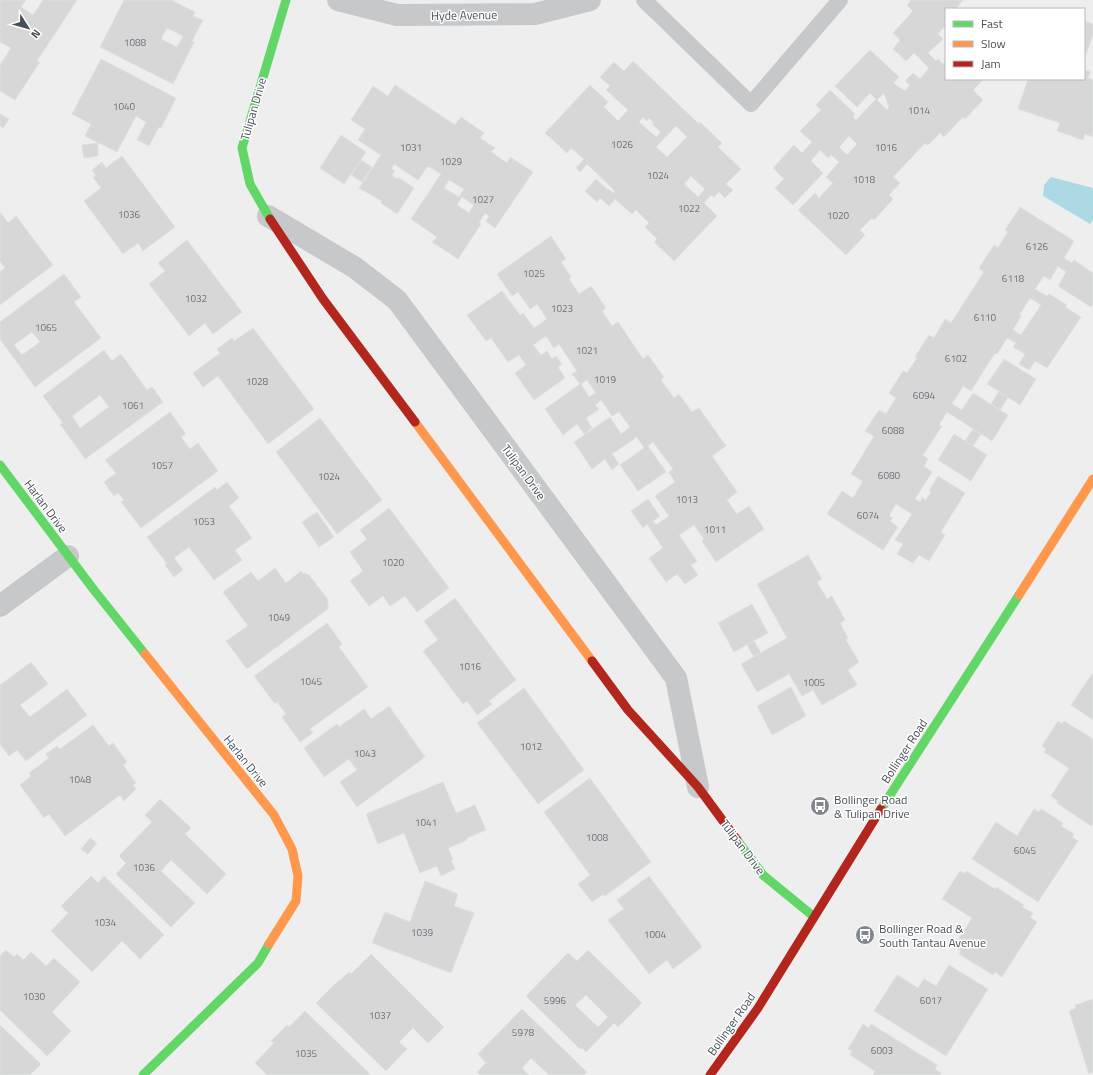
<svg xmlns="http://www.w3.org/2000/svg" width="1093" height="1075" font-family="'Titillium Web',sans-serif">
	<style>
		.water { fill: #add9e5 }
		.building { fill: #d7d7d8; stroke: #dfe0e1; fill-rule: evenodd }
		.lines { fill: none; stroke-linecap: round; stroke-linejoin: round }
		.lane { stroke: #c6c8c9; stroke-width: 16 }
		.street { stroke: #c6c8c9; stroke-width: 22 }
		.fast { stroke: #63d668; stroke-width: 9 }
		.slow { stroke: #ff974d; stroke-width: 9 }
		.jam { stroke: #b3261e; stroke-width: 9 }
		.labels { text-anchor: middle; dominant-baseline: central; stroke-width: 3; stroke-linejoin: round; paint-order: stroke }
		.number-label { font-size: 10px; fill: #6c7279 }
		.street-label { font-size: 12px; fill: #475058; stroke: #fff }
		.poi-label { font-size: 12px; fill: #475058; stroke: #fff; text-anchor: start }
	</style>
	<rect width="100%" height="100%" fill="#eee"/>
	<!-- water -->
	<path class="water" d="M1051,177L1093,188V220L1090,224L1043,196L1044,185Z"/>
	<!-- building -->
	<path class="building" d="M0,0H26L21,7L33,15L43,0H77L37,61L40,62L15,100L0,91V65L11,48L0,42Z
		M124,0H171L195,12L193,16L203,20L192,41L194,42L173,84L100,47ZM167,28L183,36L177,47L161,39Z
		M911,0H963L956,9H946V25L938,34L943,39L928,53L936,61L938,59L943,64L946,61V79H984L973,90L983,100L965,119L963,117L944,137L940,133L928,145L925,143L893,177L900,183L889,195L893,199L874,220L872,218L860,230L865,235L846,255L798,210L815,193L819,198L833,183L826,177L839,162L831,155L828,158L820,150L811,161L823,173L793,205L775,188L784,179L773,168L794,145L802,153L812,142L800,131L821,110L816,105L830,90L855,114L853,117L856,120L876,99L870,93L857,107L835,86L870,50L899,77L893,83L905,91L910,85L905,81L913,73L920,79L929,68L914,53L906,61L893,49L900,40L893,33L913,11L907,5ZM884,93L889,107L887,110L877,100ZM849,136L857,144L847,155L839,147Z
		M1084,21L1093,24V35L1086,54L1084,53Z
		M101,59L176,98L161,128L159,127L149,146L137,140L146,122L136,116L117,152L85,136L91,124L72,114Z
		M633,61L699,124L700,122L722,143L718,147L741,169L726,184L733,190L725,198L719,192L714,197L711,195L704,203L717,216L674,261L654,242L657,239L645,227L649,223L636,210L632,214L615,199L609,206L600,198L597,202L585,191L596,179L608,190V189L613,193L615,191L587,164L580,172L576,168L584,159L571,148L567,153L545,133L590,85L608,102L604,107L618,121L628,110L606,90L610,86L600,77L614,62L624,71ZM643,117L647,121L649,118L654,123L652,124L661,132L656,137L639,122ZM676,126L687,137L667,157L656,147ZM691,176L705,189L698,197L684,184Z
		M1084,69L1090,72L1088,78L1093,80V137L1085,134L1083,140L1057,131L1060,123L1018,109L1028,79H1084Z
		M395,85L455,125L461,117L484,133L480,138L495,148L491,152L507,163L510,157L533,172L495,228L486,221L489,216L485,213L479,223L481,224L458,259L432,242L437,237L411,219L441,174L428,166L418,180L394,164L391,169L395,171L392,175L397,179L398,177L414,188L397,214L381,203L382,201L359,188L381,155L358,140L365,129L351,120L373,86L388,96ZM449,180L464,189L459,197L444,188ZM462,197L474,205L469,213L457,205Z
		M0,114L9,119L3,128L0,126Z
		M341,135L366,152L344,184L320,168Z
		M98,143V156L84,158L82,145Z
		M122,156L175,227L143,251L138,243L123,254L84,201L101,188L93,177L96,176L92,170L102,162L106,168Z
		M361,160L372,167L362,182L351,175Z
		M1020,207L1074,241L1064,258L1072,263L1074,260L1093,273V304L1091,307L1058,286L1066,272L1058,266L1050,280L1044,276L1035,289L1047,296L1049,294L1067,305L1065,307L1081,317L1047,368L1035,361L1029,370L1019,364L1025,354L1013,347L1016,343L1007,338L997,354L995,353L971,391L963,386L952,404L962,410L973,393L1008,415L992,441L947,412L939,425L942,426L923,455L928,459L924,466L932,472L915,499L920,502L922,498L926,500L931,492L929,491L938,476L965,493L941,532L945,535L929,561L919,555L913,563L897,554L903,544L895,540L912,514L896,504L889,516L893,518L890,521L898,527L883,550L827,514L842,491L853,498L863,481L851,474L874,436L865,431L879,410L886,414L896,398L889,393L903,371L907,373L917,358L915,357L929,335L934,338L945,319L951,323L984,272L979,268L994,245L998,248L1008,232L1005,230ZM1030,298L1041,305L1021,335L1013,330L1021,316L1020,314Z
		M0,212L8,223L16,216L53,265L0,305V272L5,268L0,261Z
		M551,236L566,259L561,262L571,277L569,279L579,294L591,286L606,308L602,311L612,326L618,322L643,359L648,355L664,377L661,380L674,398L679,394L692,412L699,408L726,446L712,456L737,492L727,500L737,514L749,506L764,529L716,562L702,541L704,539L694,525L679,535L697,561L691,565L698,575L685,584L677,574L666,582L649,558L663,548L647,524L643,528L631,511L648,499L660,516L653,521L656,525L669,516L655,496L675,482L669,472L673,469L653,442L648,446L666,472L638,491L620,465L644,448L637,437L612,454L619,464L612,470L605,459L592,469L574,442L610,417L621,434L630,427L619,412L612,416L601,400L595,405L599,409L586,418L592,428L584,434L577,424L563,435L545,409L580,384L572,374L577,371L559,344L554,348L546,336L533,345L541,355L547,351L552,359L556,356L562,364L558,367L565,378L534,400L515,373L526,365L519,355L508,362L491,338L486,341L467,315L502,291L520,315L523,313L534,328L547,319L537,304L530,309L518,292L512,296L497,274ZM587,380L596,393L589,397L581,384Z
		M187,240L242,312L213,334L205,323L189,336L149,284L165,271L158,263Z
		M64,274L81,297L74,302L101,338L35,387L0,339V322ZM32,332L40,342L22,355L14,345Z
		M253,328L314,409L268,444L218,376L203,387L193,373L220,353L217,349L232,338L234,341Z
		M104,350L112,361L121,354L147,390L152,387L163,402L85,459L60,424L63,423L43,396ZM100,395L109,407L80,428L72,416Z
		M1004,359L1036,379L1020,405L987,384Z
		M999,391L1008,397L1000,410L991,404Z
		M170,412L186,434L181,437L190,449L198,443L218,471L141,528L121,502L124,500L118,493L114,496L104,482L116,473L105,460Z
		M320,418L382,500L337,534L276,452Z
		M973,429L981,434L973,446L965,441Z
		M954,434L987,455L971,481L938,460Z
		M227,482L239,498L229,506L252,538L235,550L242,560L214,580L189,547L174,558L183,570L174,577L165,565L167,564L147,537L215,487L217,490Z
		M389,508L449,588L417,612L405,596L390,606L383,596L369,606L350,581L363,571L350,552L367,539L360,530Z
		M317,512L334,537L319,547L302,522Z
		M808,555L822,579L817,582L827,599L832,596L845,620L840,623L848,638L846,640L859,662L848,670L857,685L822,705L813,690L802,696L789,674L757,692L741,664L787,638L757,584Z
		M275,568L286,583L301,571L303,574L305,573L307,575L308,574L327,598L328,601L327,602L329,605L327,606L329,608L247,669L226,641L248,626L223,592L251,572L258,581Z
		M455,598L516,680L489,701L492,704L477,715L467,701L463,704L423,651L438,640L424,621Z
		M752,604L768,633L734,652L718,623Z
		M327,623L342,644L339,647L368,687L310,729L313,733L300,742L282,717L286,714L277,702L275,704L254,676Z
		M754,641L761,653L754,657L747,645Z
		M31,662L48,684L20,705L30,717L67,689L87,715L26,761L17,750L9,756L0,744V685Z
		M1092,674L1093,675V720L1071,705Z
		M791,687L806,716L772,735L757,706Z
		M524,688L584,770L538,804L477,723Z
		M389,706L425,757L357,807L340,782L357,770L349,759L324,777L304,748L337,724L339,727L364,709L371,719Z
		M1058,721L1062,724L1064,721L1093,739V823L1091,826L1057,803L1058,801L1051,796L1069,768L1044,752L1046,749L1042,746Z
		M93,725L109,746L113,743L127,762L123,765L136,783L133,785L136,789L124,801L120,795L65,836L49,814L44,818L20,785L31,776L29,773L49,758L46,754L57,746L60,749Z
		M590,778L651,862L605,896L604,894L592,902L578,884L590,875L544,812Z
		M443,782L456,813L475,805L486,830L467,838V840L448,848L453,859L451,860L455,869L441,876L437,866L420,873L404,833L378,844L366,814Z
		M160,799L191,828L185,834L226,874L207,894L171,860L161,871L195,903L171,927L116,874L126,863L119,856L152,822L145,815Z
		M1034,809L1039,812L1041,809L1063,823L1061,826L1074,834L1072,837L1078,841L1038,902L972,859L996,822L1017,836Z
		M90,838L97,843L88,854L81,849Z
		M960,871L964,874L966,871L995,889L996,887L1024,905L1022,907L1033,913L1030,917L1037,922L1002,977L995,972L993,975L959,954L961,951L954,946L972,918L942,899Z
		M91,876L98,883L104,876L164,935L140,959L122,941L92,972L51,931L68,913L61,906Z
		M649,876L702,947L673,969L667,960L649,974L608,920L624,909L617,900Z
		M425,881L458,894L454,906L474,913L451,973L372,943L385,912L410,922Z
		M6,950L14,957L17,954L23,960L31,952L46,966L54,958L80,982L52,1012L71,1031L47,1056L0,1010V956Z
		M588,950L642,1003L618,1027L614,1023L586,1052L582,1048L580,1049L526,996L568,953L577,961ZM586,995L608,1017L598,1027L575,1005Z
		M371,954L444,1027L428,1043L413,1028L399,1042L407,1049L386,1071L316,1003L339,980V981L349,972L351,974Z
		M949,965L988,989L946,1056L874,1011L897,975L918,988L924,979L936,986Z
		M1093,999V1072L1089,1074L1069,1011L1076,1008L1075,1005Z
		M522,1009L587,1072L584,1075H549L531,1058L522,1068L529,1075H480L477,1072L486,1063L478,1054Z
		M305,1011L370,1074V1075H267L255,1063L274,1043L271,1041L287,1025L289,1027Z
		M863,1024L869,1028L871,1024L937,1065L935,1069L941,1073L940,1075H873L875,1071L850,1055L852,1051L848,1049Z
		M0,1025L41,1064L30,1075H0Z"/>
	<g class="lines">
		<!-- lane -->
		<path class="lane" d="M644,0L751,104L840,0"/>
		<!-- street -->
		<path class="street" d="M338,0L397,15L535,14L590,0
			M268,216L354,267L397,300L676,678L698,787
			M0,606L68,556"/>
		<!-- fast -->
		<path class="fast" d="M270,219L250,184L242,148L286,0
			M0,465L94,590L145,654
			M881,809L1019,595
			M737,840L763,875L813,916
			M143,1075L258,963L269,944"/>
		<!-- slow -->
		<path class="slow" d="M415,422L592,661
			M1019,595L1093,479
			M145,654L274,815L292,849L298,876L296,901L269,944"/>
		<!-- jam -->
		<path class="jam" d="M270,219L323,299L415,422
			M592,661L628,710L698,787L737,840
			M710,1075L758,1008L881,809"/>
	</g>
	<!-- icons -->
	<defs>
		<symbol id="bus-disc" viewBox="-11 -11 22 22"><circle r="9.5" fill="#81878c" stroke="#fff"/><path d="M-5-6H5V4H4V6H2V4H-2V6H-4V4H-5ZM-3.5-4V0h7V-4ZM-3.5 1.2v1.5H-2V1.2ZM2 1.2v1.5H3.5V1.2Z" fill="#fff"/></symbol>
	</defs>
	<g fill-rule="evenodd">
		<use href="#bus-disc" x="809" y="795" width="22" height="22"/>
		<use href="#bus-disc" x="854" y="924" width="22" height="22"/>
	</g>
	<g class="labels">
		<!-- number labels -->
		<g class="number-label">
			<text x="135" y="42">1088</text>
			<text x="124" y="106">1040</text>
			<text x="919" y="110">1014</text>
			<text x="622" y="144">1026</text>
			<text x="411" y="147">1031</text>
			<text x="886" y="147">1016</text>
			<text x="451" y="161">1029</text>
			<text x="658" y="175">1024</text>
			<text x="864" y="179">1018</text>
			<text x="483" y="199">1027</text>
			<text x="689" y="208">1022</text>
			<text x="129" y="214">1036</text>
			<text x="838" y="215">1020</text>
			<text x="1037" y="246">6126</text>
			<text x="534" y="273">1025</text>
			<text x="1013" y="278">6118</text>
			<text x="196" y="298">1032</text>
			<text x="562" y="308">1023</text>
			<text x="985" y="317">6110</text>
			<text x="46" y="327">1065</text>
			<text x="587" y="350">1021</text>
			<text x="956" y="358">6102</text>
			<text x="605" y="379">1019</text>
			<text x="257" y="381">1028</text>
			<text x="924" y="395">6094</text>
			<text x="133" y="405">1061</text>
			<text x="893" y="430">6088</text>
			<text x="162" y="465">1057</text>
			<text x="889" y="475">6080</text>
			<text x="329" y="476">1024</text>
			<text x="687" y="499">1013</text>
			<text x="868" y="515">6074</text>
			<text x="204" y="521">1053</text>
			<text x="715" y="529">1011</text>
			<text x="393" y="562">1020</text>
			<text x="279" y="617">1049</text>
			<text x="470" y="666">1016</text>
			<text x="311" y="681">1045</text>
			<text x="814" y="682">1005</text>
			<text x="531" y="746">1012</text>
			<text x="365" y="753">1043</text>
			<text x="80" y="779">1048</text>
			<text x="426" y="822">1041</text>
			<text x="597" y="837">1008</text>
			<text x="1025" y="850">6045</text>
			<text x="144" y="867">1036</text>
			<text x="105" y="922">1034</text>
			<text x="422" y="932">1039</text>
			<text x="655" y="934">1004</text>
			<text x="34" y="996">1030</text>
			<text x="555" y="1000">5996</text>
			<text x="931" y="1000">6017</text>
			<text x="380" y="1015">1037</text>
			<text x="523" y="1032">5978</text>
			<text x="882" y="1050">6003</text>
			<text x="306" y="1053">1035</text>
		</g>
		<!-- street labels -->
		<g class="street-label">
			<text transform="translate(464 15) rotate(-1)">Hyde Avenue</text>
			<text transform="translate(253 109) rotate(-74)">Tulipan Drive</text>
			<text transform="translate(524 472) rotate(54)">Tulipan Drive</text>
			<text transform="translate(46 506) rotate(53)">Harlan Drive</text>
			<text transform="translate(904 751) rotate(-57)">Bollinger Road</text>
			<text transform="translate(246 761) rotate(51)">Harlan Drive</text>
			<text transform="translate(743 847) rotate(53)">Tulipan Drive</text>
			<text transform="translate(731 1024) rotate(-55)">Bollinger Road</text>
		</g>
		<!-- poi labels -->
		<g class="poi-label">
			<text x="834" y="799">Bollinger Road<tspan x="834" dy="14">&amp; Tulipan Drive</tspan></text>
			<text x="879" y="928">Bollinger Road &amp;<tspan x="879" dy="14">South Tantau Avenue</tspan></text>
		</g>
	</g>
	<!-- legend -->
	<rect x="945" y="8" width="140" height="72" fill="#ffffff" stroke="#b5b9bc"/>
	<rect x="953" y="21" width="20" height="6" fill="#63d668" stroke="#b5b9bc"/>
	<text x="981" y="28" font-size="12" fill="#475058">Fast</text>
	<rect x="953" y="41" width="20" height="6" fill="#ff974d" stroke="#b5b9bc"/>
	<text x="981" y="48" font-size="12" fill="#475058">Slow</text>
	<rect x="953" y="61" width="20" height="6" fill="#b3261e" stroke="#b5b9bc"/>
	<text x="981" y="68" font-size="12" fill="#475058">Jam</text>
	<!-- north arrow -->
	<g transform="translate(28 28) rotate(127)" stroke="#ffffff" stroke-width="3" paint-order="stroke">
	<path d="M0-3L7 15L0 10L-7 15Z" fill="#475058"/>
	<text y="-6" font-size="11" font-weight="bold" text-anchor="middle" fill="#475058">N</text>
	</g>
</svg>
